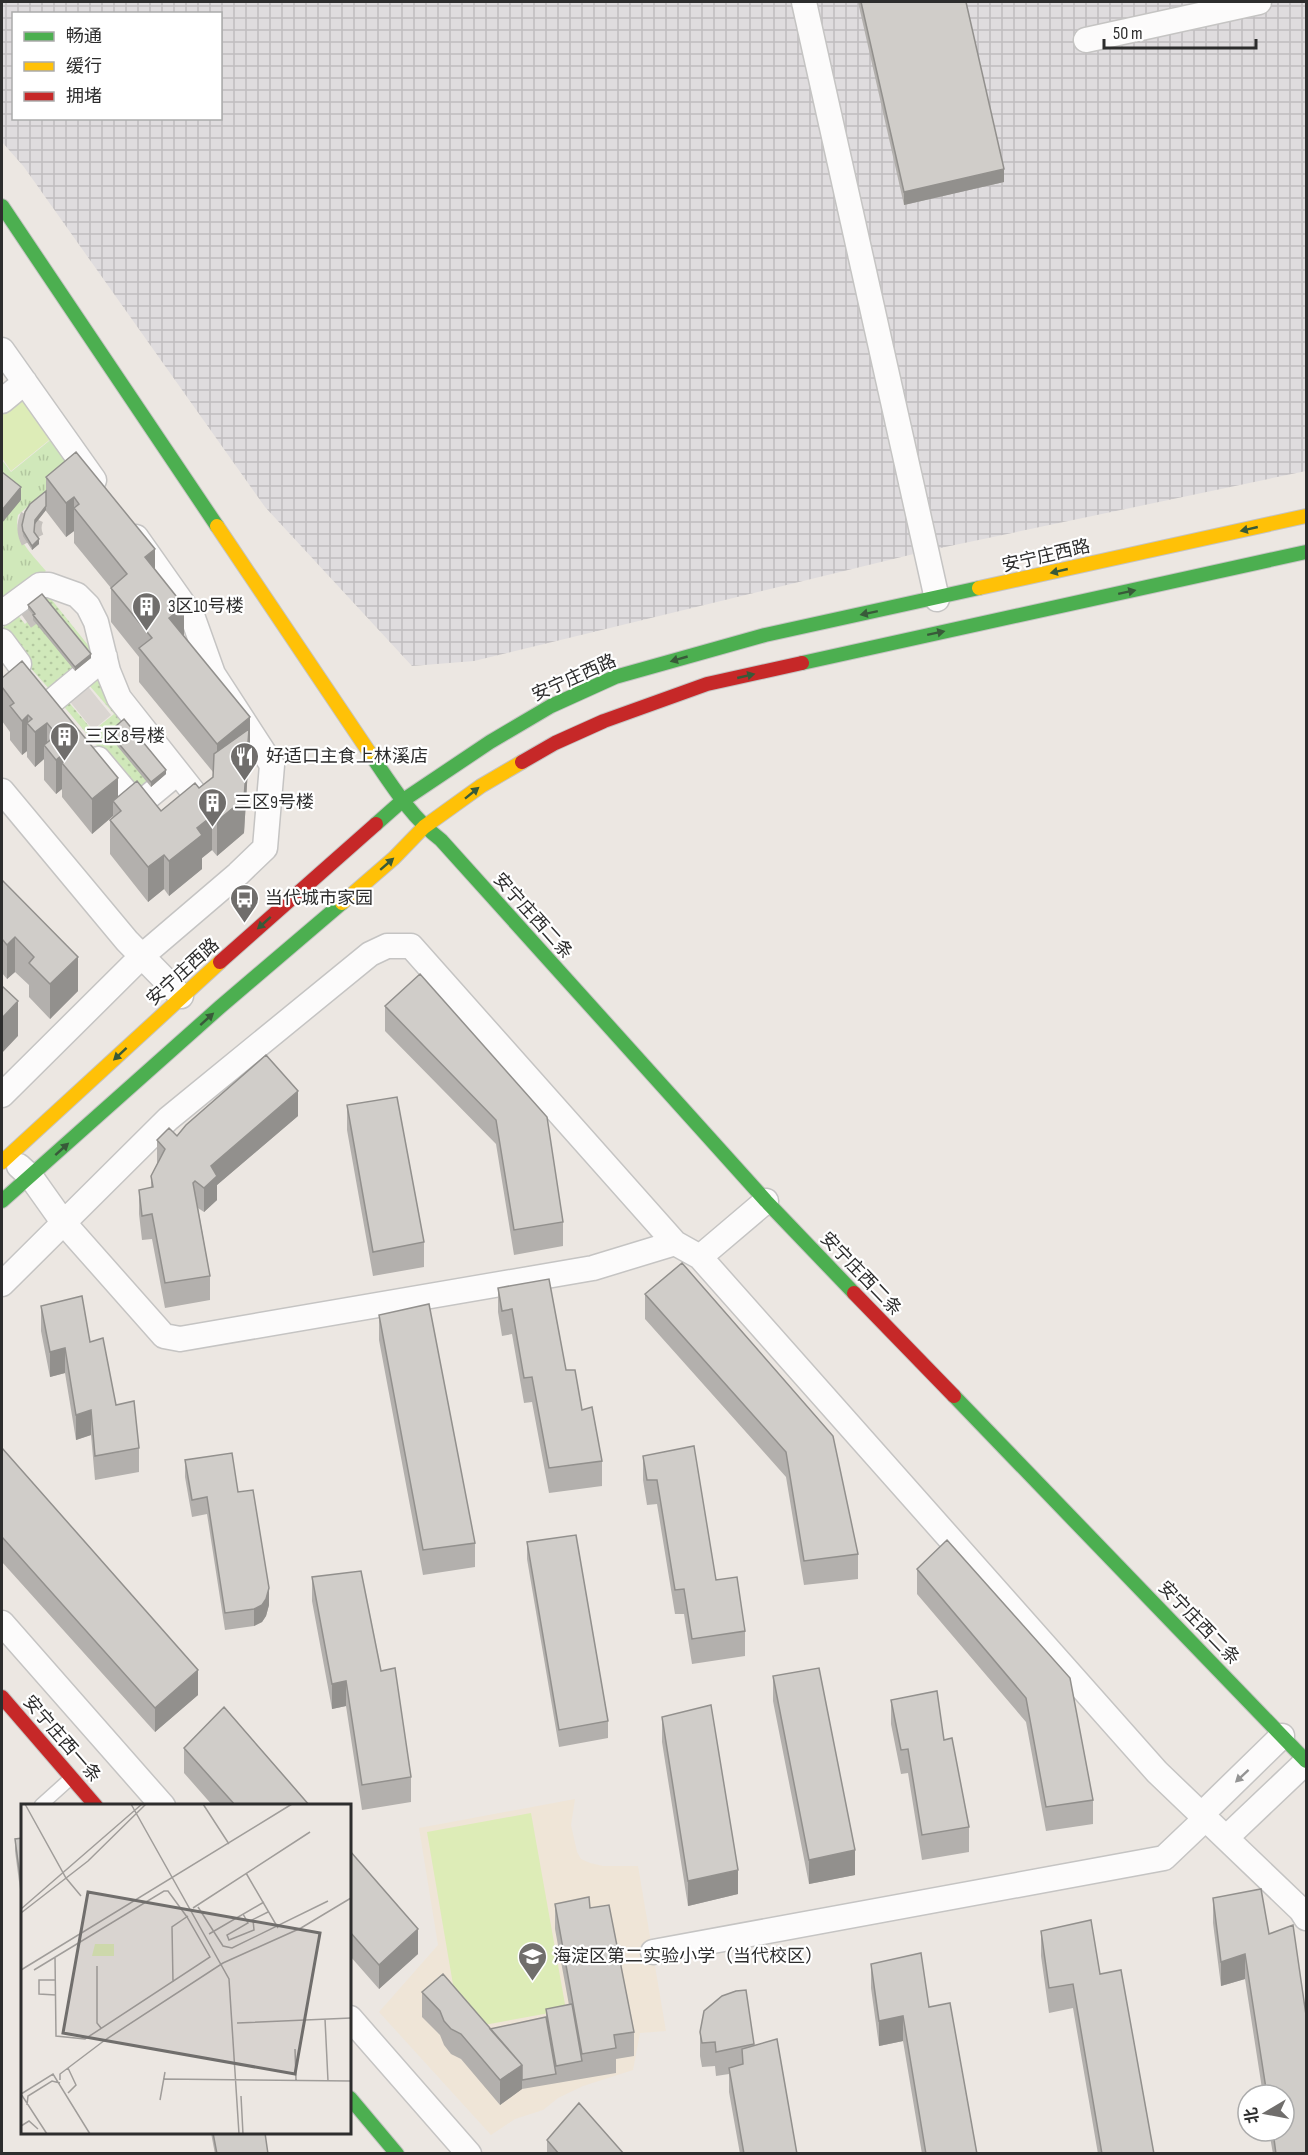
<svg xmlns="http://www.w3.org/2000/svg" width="1308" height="2155" font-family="'Sofia Sans Condensed','Noto Sans SC',sans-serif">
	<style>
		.industrial { fill: url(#industrial-grid); fill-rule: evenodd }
		.education { fill: #efe5d7 }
		.grass { fill: url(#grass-dots) }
		.park { fill: url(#park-tufts) }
		.pitch { fill: #ddecb7 }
		.plaza { fill: #dad5d1 }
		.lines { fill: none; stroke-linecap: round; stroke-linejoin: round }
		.street-tunnel { stroke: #c6c2be; stroke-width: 24; stroke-dasharray: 24 12; stroke-linecap: butt }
		.lane-casing { stroke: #c5c4c3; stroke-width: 15 }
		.street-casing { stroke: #c5c4c3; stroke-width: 27 }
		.fast-casing { stroke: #c5c4c3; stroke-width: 16 }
		.slow-casing { stroke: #c5c4c3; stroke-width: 16 }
		.jam-casing { stroke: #c5c4c3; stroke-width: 16 }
		.lane { stroke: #fcfbfb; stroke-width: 12 }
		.street { stroke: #fcfbfb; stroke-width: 24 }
		.fast { stroke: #4caf50; stroke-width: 14 }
		.slow { stroke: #ffc107; stroke-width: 14 }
		.jam { stroke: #c62828; stroke-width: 14 }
		.wall { fill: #b3b0ad }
		.shaded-wall { fill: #92908d }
		.building { fill: #d0cdc9; stroke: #92908d; stroke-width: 1.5 }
		.oneway { fill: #385a39 }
		.oneway2 { fill: #949494 }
		.labels { text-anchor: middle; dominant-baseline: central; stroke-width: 4.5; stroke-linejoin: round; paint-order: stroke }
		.street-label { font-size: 18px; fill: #2d2d2d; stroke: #fff }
		.poi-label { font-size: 18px; fill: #2d2d2d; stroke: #fff; text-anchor: start }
		.inset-road { fill: none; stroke: #a09d9a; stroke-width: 1.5 }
		.view { fill: #706e6c; fill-opacity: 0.15; stroke: #706e6c; stroke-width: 3 }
		.inset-edge { fill: none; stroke: #2d2d2d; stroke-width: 3 }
	</style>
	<defs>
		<pattern id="industrial-grid" width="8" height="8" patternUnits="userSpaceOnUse" patternTransform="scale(1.5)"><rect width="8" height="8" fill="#dfdcde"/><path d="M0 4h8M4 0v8" fill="none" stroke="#c0bdbf"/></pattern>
		<pattern id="grass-dots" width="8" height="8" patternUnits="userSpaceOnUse" patternTransform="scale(1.5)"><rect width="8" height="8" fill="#d0e8ba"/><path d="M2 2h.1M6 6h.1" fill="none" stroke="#b3c7a0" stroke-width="1.8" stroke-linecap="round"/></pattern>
		<pattern id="park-tufts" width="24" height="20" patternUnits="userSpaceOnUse" patternTransform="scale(1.5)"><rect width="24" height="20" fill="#d0e8ba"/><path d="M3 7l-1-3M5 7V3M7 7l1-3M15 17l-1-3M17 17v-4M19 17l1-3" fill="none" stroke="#b3c7a0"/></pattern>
	</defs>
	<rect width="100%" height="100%" fill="#ece7e2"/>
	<!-- industrial -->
	<path class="industrial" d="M2,2H1306V471L926,551L474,661L412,666L265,507L24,167L2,142ZM14,14H220V118H14Z"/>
	<!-- education -->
	<path class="education" d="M575,1799L571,1825L577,1852L581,1859L590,1863L603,1866H638L666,2031L640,2033L633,2070L583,2086L558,2098L543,2110L515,2119L491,2135L379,2012L438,1945L419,1828Z"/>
	<!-- grass -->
	<path class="grass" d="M43,589L100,660L51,691L4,638L3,629L8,616L16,613L25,624L30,619L21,608Z
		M95,672L174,773L138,795L61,703L66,699L93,731L114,714L89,685Z"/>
	<!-- park -->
	<path class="park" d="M54,437L73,462L64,475L18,515C13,538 32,554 46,571L4,604L2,601V460L11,472Z"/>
	<!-- pitch -->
	<path class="pitch" d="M19,395L53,437L11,471L2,458V409Z
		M531,1813L566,2010L473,2027L457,2008L427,1832Z"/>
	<!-- plaza -->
	<path class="plaza" d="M81,678L111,715L93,730L63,693Z"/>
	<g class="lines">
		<!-- street-tunnel -->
		<path class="street-tunnel" d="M32,517C26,530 31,539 39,550
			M24,618L38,608"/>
		<defs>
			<path id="lane" d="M41,1805L71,1778"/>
			<path id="street" d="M804,2L937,599
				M1086,40L1259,2
				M2,350L94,480
				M2,401L25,382
				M2,613L40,585H49L77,595L88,606L96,622L108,671L119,698L202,803L193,810
				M2,641L19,664
				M51,702L105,657
				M98,759L145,815
				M2,791L127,941L181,996
				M137,806L177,773
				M2,1095L142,956L238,874L265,848L272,765L213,674L193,618L136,537
				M19,1166L31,1177L63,1222L164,1336L180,1339L593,1268L675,1243
				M700,1257L766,1201
				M2,1284L168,1119L370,954L387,946H411L675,1243L700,1257L1157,1772L1301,1910L1306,1918
				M2,1623L163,1806
				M1201,1815L1282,1736
				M1226,1838L1306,1762
				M653,1952L1164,1858L1205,1819
				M350,2018L469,2154"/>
			<path id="fast" d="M2,206L217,526
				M802,663L1306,552
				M369,752C391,784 410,816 441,840L766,1201L854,1293
				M376,824L402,801L490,742L551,706L615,677L765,635L979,588
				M2,1201L220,1007L342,903
				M954,1396L1306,1761
				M350,2098L397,2154"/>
			<path id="slow" d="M217,526L369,752
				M979,588L1306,516
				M342,903L394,858L424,827L481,786L522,762
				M2,1162L220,962"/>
			<path id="jam" d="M522,762L555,743L604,721L707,684L802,663
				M220,962L376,824
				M854,1293L954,1396
				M2,1697L96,1806"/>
		</defs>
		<!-- lane casing -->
		<use href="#lane" class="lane-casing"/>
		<!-- street casing -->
		<use href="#street" class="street-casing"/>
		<!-- fast casing -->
		<use href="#fast" class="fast-casing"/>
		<!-- slow casing -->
		<use href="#slow" class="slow-casing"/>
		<!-- jam casing -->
		<use href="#jam" class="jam-casing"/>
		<!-- lane -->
		<use href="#lane" class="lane"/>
		<!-- street -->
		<use href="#street" class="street"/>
		<!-- fast -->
		<use href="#fast" class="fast"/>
		<!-- slow -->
		<use href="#slow" class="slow"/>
		<!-- jam -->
		<use href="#jam" class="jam"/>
	</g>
	<!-- wall -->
	<path class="wall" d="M858,2H966L1004,182L904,205Z
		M76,452L155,570L184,636L250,751L249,752L244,833L217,856L212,850L202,858V869L169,896L164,889L148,902L110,854V820L113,817V816L92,834L62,797V789L56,794L44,780V759L35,767L27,757V751L22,755L10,740V732L2,721V678L22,661L118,797L161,811L199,788L213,777V772L139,682V657L111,622V588L74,543V531L66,537L46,511V510L35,524L34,532L39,544L32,550L23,536L22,525L46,491V477Z
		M28,605L91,658L75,671L33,620V615L28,609Z
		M109,732L166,774L151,787L109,736Z
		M2,880L78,991L50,1019L29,997V985L15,972L7,979L2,973Z
		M420,974L563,1222V1246L514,1255L496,1144L385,1031V1006Z
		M347,1105L424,1242V1267L373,1276L347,1130Z
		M298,1116L217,1185V1200L204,1212L198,1208L210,1276V1300L165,1308L152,1239L142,1240L139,1214V1190L151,1188V1176L157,1164V1140Z
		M682,1263L858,1554V1579L804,1585L786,1477L645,1319V1294Z
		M498,1288L566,1370L602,1461V1486L549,1493L532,1402L524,1403L512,1334L502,1336L498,1312Z
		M41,1306L90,1342L116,1405L139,1448V1472L95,1480L91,1435L76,1440L65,1373L50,1377L41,1331Z
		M379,1315L475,1543V1567L423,1575L379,1340Z
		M2,1448L198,1695L155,1732L2,1562Z
		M643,1456L716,1580L745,1631V1656L692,1664L684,1614H675L657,1504L647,1505L643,1480Z
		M185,1460L238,1492L269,1605L266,1616L262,1622L254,1626L225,1630L207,1514L192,1517L185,1477Z
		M947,1540L1093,1800V1824L1046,1831L1026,1722L917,1594V1569Z
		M527,1542L608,1721V1738L559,1747L527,1559Z
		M312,1577L381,1671L411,1777V1802L362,1810L346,1706L332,1709L312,1601Z
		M773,1676L855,1875L809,1884L773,1701Z
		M891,1700L944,1740L969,1827V1852L922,1860L908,1773L901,1774L891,1724Z
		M662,1717L738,1894L688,1906L662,1742Z
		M184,1748L310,1806H213L184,1773Z
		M22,1838V1905L15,1851V1839Z
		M350,1851L418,1954L379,1989L350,1956Z
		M1213,1898L1269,1934L1306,2154H1273L1269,2131H1284V2095H1263L1245,1979L1221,1986L1213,1923Z
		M555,1904L590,1908L634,2032V2056L616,2059V2073L522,2089L500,2105L461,2059L451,2054L444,2045L440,2035L422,2017V1992L490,2029L546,2017V2009L569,2005L555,1929Z
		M1041,1931L1100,1974L1154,2154H1098L1073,2008L1049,2013L1041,1956Z
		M871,1964L929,2007L977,2154H922L903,2041L879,2046L871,1988Z
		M746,1990L754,2046L797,2154H740L729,2092V2074L716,2076L715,2066L702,2067L700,2056V2032Z
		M211,2133H265L268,2154H215Z
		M547,2140L624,2154H547Z"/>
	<!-- shaded-wall -->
	<path class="shaded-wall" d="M1004,169V182L904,205V192Z
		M21,487V500L2,523V510Z
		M74,497V531L66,537V503Z
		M46,506V510L35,524V520Z
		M39,539V544L32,550V546Z
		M155,549V583L145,557Z
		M184,606V640L169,618Z
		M91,654V658L75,671V667Z
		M28,715V724L27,723V751L22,755V721Z
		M250,717V751L249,752L244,833L217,856V744Z
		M47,723V749L44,745V759L35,767V732Z
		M63,754V764L62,763V789L56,794V760Z
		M166,770V774L151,787V782Z
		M118,778V807L113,801V816L92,834V799Z
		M212,816V850L202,858V869L169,896V861L197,828Z
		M164,855V889L148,902V867Z
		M15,937V972L7,979V945Z
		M78,957V991L50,1019V984Z
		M18,1001V1036L2,1053V1018Z
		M298,1091V1116L217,1185V1200L204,1212V1188L211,1166Z
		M65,1348V1373L50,1377V1352Z
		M91,1410V1435L76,1440V1415Z
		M269,1588V1605L266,1616L262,1622L254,1626V1609Z
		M198,1670V1695L155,1732V1708Z
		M346,1681V1706L332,1709V1684Z
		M855,1850V1875L809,1884V1860Z
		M738,1870V1894L688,1906V1881Z
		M418,1929V1954L379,1989V1965Z
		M1245,1954V1979L1221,1986V1962Z
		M903,2016V2041L879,2046V2021Z
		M522,2065V2089L500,2105V2080Z"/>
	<!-- building -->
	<path class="building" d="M861,2H966L1004,169L904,192Z
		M76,452L155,549L145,557L184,606L169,618L250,717L217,744L139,648L152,638L111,588L127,574L74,508L79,504L74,497L66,503L46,477Z
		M2,472L21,487L2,510Z
		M46,491V506L35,520L34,532L39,539L32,546L23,531L22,525L25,512L30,504Z
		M42,594L91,654L75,667L33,615L35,614L28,605Z
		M22,661L118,778L92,799L62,763L67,758L63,754L56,760L44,745L57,735L47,723L35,732L27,723L32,719L28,715L22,721L10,706L14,703L2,687V678Z
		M124,719L166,770L151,782L109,732Z
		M249,729L244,799L217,821L212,816L197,828L202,835L169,861L164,855L148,867L110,820L121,811L113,801L137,781L161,811L195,783L199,788L213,777L214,754Z
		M2,880L78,957L50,984L29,963L34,957L15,937L7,945L2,939Z
		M420,974L547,1117L563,1222L514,1230L496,1120L385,1006Z
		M2,986L18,1001L2,1018Z
		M266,1055L298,1091L211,1166L217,1176L204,1188L195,1181L193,1183L210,1276L165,1283L152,1214L142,1216L139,1190L153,1187L151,1176L165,1149L157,1140L169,1128L177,1136L186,1125Z
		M397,1097L424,1242L373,1252L347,1105Z
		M682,1263L833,1436L858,1554L804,1561L786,1452L645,1294Z
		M549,1279L566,1370H575L582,1410L592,1407L602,1461L549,1468L532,1377L524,1378L512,1309L502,1311L498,1288Z
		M82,1296L90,1342L103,1338L116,1405L134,1401L139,1448L95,1456L91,1410L76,1415L65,1348L50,1352L41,1306Z
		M429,1304L475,1543L423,1550L379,1315Z
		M694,1446L716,1580L737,1577L745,1631L692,1639L684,1589L675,1590L657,1480H647L643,1456Z
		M2,1448L198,1670L155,1708L2,1537Z
		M232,1453L238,1492L253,1490L269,1588L266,1599L262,1605L254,1609L225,1613L207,1497L192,1500L185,1460Z
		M576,1535L608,1721L559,1730L527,1542Z
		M947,1540L1070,1678L1093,1800L1046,1807L1026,1698L917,1569Z
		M361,1571L381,1671L395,1668L411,1777L362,1785L346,1681L332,1684L312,1577Z
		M819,1668L855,1850L809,1860L773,1676Z
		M937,1691L944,1740L952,1738L969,1827L922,1835L908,1749L901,1750L891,1700Z
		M711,1705L738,1870L688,1881L662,1717Z
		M224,1707L310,1806H236L184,1748Z
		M22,1838V1892L15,1839Z
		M350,1851L418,1929L379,1965L350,1932Z
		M1261,1889L1269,1934L1293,1925L1306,2015V2154H1276L1273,2131H1284V2095H1267L1245,1954L1221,1962L1213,1898Z
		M589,1897L590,1908L609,1905L634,2032L614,2035L616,2048L582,2054L555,1904Z
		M1091,1920L1100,1974L1121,1970L1154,2154H1102L1073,1984L1049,1988L1041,1931Z
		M921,1953L929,2007L950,2003L977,2154H926L903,2016L879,2021L871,1964Z
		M443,1974L522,2065L500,2080L461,2034L451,2029L444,2021L440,2011L422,1992Z
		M746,1990L754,2044L716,2052L715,2042L702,2043L700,2032L704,2011L722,1996L736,1991Z
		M572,2004L582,2061L556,2066L546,2009Z
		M546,2017L556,2074L522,2080V2065L490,2029Z
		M777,2039L797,2154H744L729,2068L743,2064L742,2049Z
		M579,2103L624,2154H559L547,2140Z
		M213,2133H265L268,2154H217Z"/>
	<!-- one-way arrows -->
	<defs><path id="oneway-solid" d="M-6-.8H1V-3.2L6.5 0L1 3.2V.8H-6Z" transform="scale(1.5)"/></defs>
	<g class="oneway">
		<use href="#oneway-solid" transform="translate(1249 529) rotate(167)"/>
		<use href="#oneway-solid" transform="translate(1059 571) rotate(167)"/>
		<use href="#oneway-solid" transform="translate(1127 592) rotate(-12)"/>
		<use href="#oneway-solid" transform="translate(869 613) rotate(168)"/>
		<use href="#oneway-solid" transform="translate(936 633) rotate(-12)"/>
		<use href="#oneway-solid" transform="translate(679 659) rotate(164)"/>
		<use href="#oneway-solid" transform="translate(746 676) rotate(-13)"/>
		<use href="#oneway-solid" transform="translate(472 793) rotate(-39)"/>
		<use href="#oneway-solid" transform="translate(387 864) rotate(-41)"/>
		<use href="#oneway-solid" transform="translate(264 923) rotate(138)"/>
		<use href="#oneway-solid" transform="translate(207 1019) rotate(-42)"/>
		<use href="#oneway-solid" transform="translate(120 1054) rotate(137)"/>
		<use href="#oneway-solid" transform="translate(62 1149) rotate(-42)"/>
	</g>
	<use class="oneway2" href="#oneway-solid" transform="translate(1242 1776) rotate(137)"/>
	<!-- icons -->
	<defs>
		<symbol id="building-pin" viewBox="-11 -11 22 30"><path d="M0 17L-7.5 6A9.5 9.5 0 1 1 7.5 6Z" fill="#706e6c" stroke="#fff"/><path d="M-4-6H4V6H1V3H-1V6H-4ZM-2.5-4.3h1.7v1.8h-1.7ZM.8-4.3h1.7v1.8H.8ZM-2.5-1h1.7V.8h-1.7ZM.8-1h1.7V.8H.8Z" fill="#fff"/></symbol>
		<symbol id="restaurant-pin" viewBox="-11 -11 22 30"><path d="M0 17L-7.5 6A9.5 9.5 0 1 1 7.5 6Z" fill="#706e6c" stroke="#fff"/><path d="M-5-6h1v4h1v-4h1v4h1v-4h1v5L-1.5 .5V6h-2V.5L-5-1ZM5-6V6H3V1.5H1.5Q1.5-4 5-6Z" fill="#fff"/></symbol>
		<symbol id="bus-pin" viewBox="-11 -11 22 30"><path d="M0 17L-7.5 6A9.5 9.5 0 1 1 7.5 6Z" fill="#706e6c" stroke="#fff"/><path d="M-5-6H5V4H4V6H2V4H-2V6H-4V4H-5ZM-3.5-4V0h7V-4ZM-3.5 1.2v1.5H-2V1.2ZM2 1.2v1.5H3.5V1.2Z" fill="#fff"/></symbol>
		<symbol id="school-pin" viewBox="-11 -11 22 30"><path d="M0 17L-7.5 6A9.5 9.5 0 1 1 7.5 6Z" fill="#706e6c" stroke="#fff"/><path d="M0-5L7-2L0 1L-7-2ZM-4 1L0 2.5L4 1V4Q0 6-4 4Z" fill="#fff"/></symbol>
	</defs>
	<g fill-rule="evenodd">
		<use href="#building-pin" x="130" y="590" width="33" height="45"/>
		<use href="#building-pin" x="48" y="720" width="33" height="45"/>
		<use href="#restaurant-pin" x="228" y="740" width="33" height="45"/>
		<use href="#building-pin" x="196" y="786" width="33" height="45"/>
		<use href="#bus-pin" x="228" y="882" width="33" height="45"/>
		<use href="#school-pin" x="516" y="1940" width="33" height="45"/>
	</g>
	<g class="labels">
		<!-- street labels -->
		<g class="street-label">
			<text transform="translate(1046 556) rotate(-13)">安宁庄西路</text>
			<text transform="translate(574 678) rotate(-24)">安宁庄西路</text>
			<text transform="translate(533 916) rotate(48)">安宁庄西二条</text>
			<text transform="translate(183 972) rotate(-42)">安宁庄西路</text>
			<text transform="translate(861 1274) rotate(46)">安宁庄西二条</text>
			<text transform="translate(1199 1623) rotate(46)">安宁庄西二条</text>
			<text transform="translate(62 1739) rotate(49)">安宁庄西一条</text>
		</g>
		<!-- poi labels -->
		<g class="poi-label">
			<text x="168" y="606">3区10号楼</text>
			<text x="85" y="736">三区8号楼</text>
			<text x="266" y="756">好适口主食上林溪店</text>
			<text x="234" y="802">三区9号楼</text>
			<text x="265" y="898">当代城市家园</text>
			<text x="553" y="1956">海淀区第二实验小学（当代校区）</text>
		</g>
	</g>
	<!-- overview -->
	<g transform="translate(21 1804)">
		<rect width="330" height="330" fill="#ece7e2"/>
		<path d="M93,140V152H71L74,140Z" fill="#ddecb7"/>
		<path class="inset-road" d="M4,0L45,74L60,92M110,0L208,175L218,330M182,0L208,40M225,69L257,124M177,103L202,142L211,144L307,97M172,104L289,28M0,105L121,0M0,109L67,57L125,0M222,110L227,119L206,131L208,136L233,126L232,116M229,117L247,108M188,130L243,98M76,162V219L80,224M0,166L271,0M13,166L143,87H147L166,113L189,153L64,235L35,232L34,153M34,176H18V190L35,191M152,178L151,123L167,112M304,215L307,277M216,219L330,214M274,245L275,276M142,275L330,277M39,276V270L84,236L202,159L280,124L330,94M47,289L55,281L47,264M220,292L222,330M139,296L144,268M6,301L7,292L31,277L39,279M0,322L8,317L17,325M26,330L0,290L32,270L69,330"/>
		<path class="view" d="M67,88L299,129L274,270L42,229Z"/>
		<rect width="330" height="330" class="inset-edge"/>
	</g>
	<!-- border -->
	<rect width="1308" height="2155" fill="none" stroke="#2d2d2d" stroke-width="6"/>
	<!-- legend -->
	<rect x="12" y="12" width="210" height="108" fill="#ffffff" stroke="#ababab" stroke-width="1.5"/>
	<rect x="24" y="32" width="30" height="9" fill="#4caf50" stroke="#ababab" stroke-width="1.5"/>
	<text x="66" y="42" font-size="18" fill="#2d2d2d">畅通</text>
	<rect x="24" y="62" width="30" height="9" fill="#ffc107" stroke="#ababab" stroke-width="1.5"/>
	<text x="66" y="72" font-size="18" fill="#2d2d2d">缓行</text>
	<rect x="24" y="92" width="30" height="9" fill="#c62828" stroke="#ababab" stroke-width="1.5"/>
	<text x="66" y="102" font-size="18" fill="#2d2d2d">拥堵</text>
	<!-- north arrow -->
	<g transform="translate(1266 2113) rotate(260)"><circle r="28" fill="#ffffff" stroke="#ababab" stroke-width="1.5"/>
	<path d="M0-4.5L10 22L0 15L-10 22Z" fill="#706e6c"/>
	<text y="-9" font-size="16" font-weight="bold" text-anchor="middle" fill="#2d2d2d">北</text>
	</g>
	<!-- scale -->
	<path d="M1104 39v9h152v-9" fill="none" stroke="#2d2d2d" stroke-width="3"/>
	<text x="1113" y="39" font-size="18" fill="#2d2d2d" stroke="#ffffff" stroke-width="4.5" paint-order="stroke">50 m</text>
</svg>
